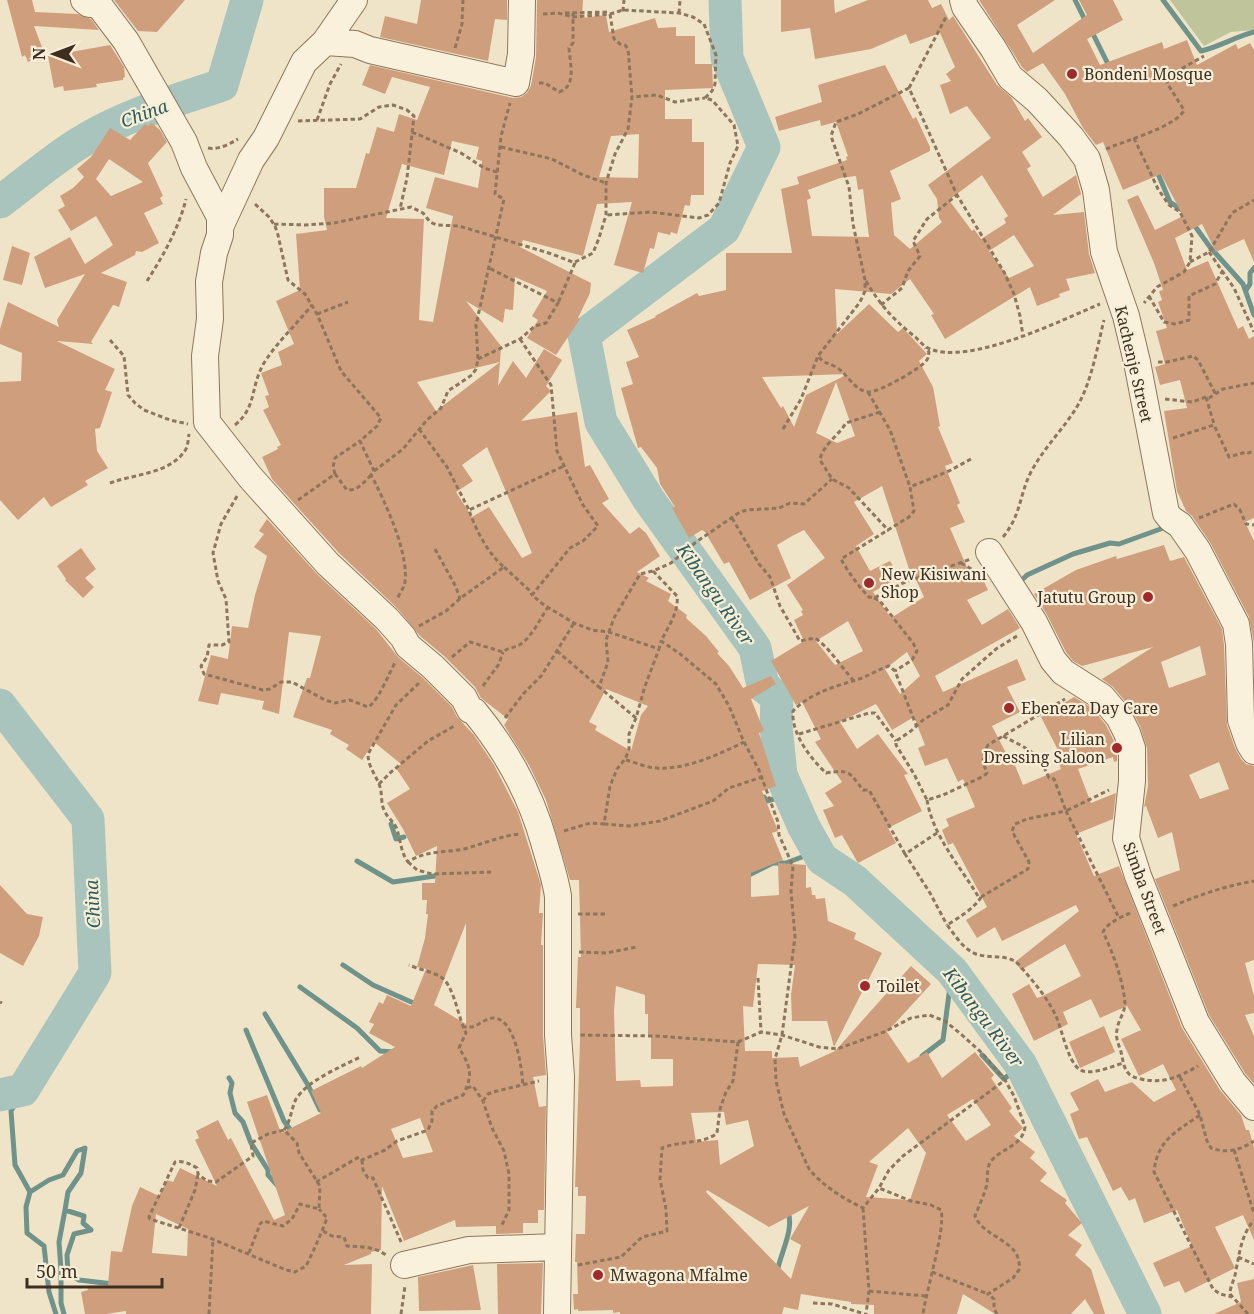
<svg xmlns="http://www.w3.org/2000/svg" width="1254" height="1314" font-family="'Noto Serif',serif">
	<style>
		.cemetery { fill: #bfc49a }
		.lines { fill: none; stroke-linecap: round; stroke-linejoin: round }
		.stream { stroke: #6f938a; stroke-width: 5 }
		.river { stroke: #a9c4bc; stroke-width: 33 }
		.building { fill: #cf9f7d; fill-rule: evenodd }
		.minor-casing { stroke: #8d765c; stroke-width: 28 }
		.path { stroke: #8d765c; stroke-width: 3; stroke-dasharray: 4.5 3; stroke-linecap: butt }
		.minor { stroke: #faf1dc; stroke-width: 26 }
		.poi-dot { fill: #9e2a2b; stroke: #f7eed8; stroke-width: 2 }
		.labels { text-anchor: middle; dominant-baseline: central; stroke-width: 4.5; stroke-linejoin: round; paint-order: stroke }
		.poi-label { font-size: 16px; fill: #3d2e20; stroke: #f7eed8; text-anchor: start }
		.street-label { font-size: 16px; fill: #3d2e20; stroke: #f7eed8 }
		.water-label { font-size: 18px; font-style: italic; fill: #2f5d5a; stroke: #f7eed8 }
	</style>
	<rect width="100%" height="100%" fill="#f0e4c8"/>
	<!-- cemetery -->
	<path class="cemetery" d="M1170,0H1254V30L1231,32L1204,46Z"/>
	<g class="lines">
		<!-- stream -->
		<path class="stream" d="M1075,0L1086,22
			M1163,0L1201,51C1219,47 1235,37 1254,32
			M1091,30L1110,68
			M1156,169L1170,202L1185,212
			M1192,222L1210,247L1243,284L1254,315
			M1246,290L1250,284V273L1254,268
			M1024,578L1027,575L1073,554L1110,543L1119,544L1166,527
			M760,799L764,797L767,801L790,794
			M391,824L396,839L404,837
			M357,861L393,882L442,875
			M747,876L773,863H786L818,851
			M343,965L373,985L418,1005
			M300,987L357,1028L380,1051L394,1052
			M265,1014L308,1085L320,1110L325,1109
			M246,1030L284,1121L292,1132
			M982,1055L1004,1079L1021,1065
			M922,1056L943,1040L952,971
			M229,1078L232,1083L230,1093L235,1113L243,1122L251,1143L268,1170V1175L278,1186
			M23,1090L11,1111L15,1165L30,1192L26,1207L27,1233L44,1246L49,1292L56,1314
			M30,1192L49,1180L63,1175L77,1151L85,1148L81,1173L68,1192L65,1210
			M774,1270L778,1268C782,1250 794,1229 788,1212
			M64,1314L61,1303V1270L59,1242L65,1210L84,1216L83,1223L91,1230L74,1234L67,1255L68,1274L79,1280L113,1284"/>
		<!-- river -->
		<path class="river" d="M725,0L727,58L764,147L724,229L584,335L601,422L649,500L755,648L763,686L777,697L776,726L781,775L804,827L822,859L855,881L952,971L1021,1065L1145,1314
			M0,202C27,182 53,159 81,142C125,115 174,101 222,85L247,0
			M0,705L88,819L95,973L23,1090L0,1095"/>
	</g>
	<!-- building -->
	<path class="building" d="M7,0H32L35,12L78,14L91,19L99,30L34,26L45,55L28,62L25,55L22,57Z
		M114,0H185L157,32L138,31Z
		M421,0H507V20L495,19L488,61L380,37L385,16L417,24Z
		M537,0H583L582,18L606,15L609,32L655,18L658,28L676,27V36H695V64H712L713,88L665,90V119H692V142H704V195H691L690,206L685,205L677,234L671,232L670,235L658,232L654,249L650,248L643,273L614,265L632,202L597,204L583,256L523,240L520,247L591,283L590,293L578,318L580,319L556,355L527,338L538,320L532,316L547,291L515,277L513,310L505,309L503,323L466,301L501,346L500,362L417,382L436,411L500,362L498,386L513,361L526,378L544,349L562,360L546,386L551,391L521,421L577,412L585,467L590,465L609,499L602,503L630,534L639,527L646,533L660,556L637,572L649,578L646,581L671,594L668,601L687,615L686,618L706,636L719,652L717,653L729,666L743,688L771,676L776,684L751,699L764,731L759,733L776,786L762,791L778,831L772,833L783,860L751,873V897L779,895L778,863L806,865V888L811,887L812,895H815L816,899L825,898L828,921L856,933L854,939L882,953L834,1047L827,1021H792L791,995L795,965L758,964L753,1007L743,1006L745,1051H772V1058L798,1057L800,1067L835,1051L911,966L931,984L887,1032L908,1063L927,1052L942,1078L975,1052L994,1075L991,1078L1012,1108L1009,1111L1023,1128L1014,1136L1035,1152L1030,1158L1047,1173L1040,1181L1067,1200L1065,1203L1082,1223L1068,1235L1082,1245L1075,1255L1091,1269L1105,1314H1094L1085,1299L1071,1314H995L963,1294L957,1314H874V1305L851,1304V1302L801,1294L798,1310L784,1307L782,1314H620V1312L613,1313V1310L578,1311V1309L574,1310L573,1294H578L577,1262H575L576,1234H585L586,1196H578V1187H575L580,1041V1008H576L578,957H581L579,880H570L546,800L529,765L504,725L508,719L481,698L475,687L444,656L420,636L397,608L339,553L272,479L262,457L278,449L277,447L281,445L263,410L269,407L265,396L269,395L261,373L282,365L278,352L294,344L276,301L300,290L296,234L327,230L324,217V188H356L366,153L369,154L377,127L394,132L399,114L417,120L430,87L392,77L385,94L362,85L370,65L513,98L521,97L527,93L531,86L536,57ZM639,134L638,178L599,177L611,136ZM452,141L479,147L476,159L482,161L478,188L435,177L426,208L453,216L433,322L419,320L424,219L386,218L402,164L444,175ZM487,447L532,553L522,558L489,507L472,517L456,492L473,481L462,465ZM606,689L648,706L641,715L631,751L595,730L597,726L589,722ZM616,986L645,995V1014H648V1035H651V1059H673V1086L641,1087L640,1080L616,1081L614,1011ZM973,1099L991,1125L966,1141L947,1115ZM724,1112L726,1125L748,1120L754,1146L720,1165L718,1140L696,1142L691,1113ZM908,1128L926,1153L910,1200L866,1197L878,1165L869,1162ZM707,1190L769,1227L809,1206L790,1239L801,1245L791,1279L706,1192Z
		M781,0H834L835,13L868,0H928L932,8L941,4L949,20L953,16L997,85L1011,97L1025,121L1028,118L1042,137L1022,152L1031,166L1027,169L1043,197L1076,175L1081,194L1053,215L1084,212L1089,254L1095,273L1066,279L1070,290L1059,294L1060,297L1037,306L1030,287L945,339L931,315L934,314L910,279L891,294L835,289L837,334L869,304L898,332L903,328L927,354L919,361L933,387L940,426L938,427L953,463L945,466L960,503L957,505L965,522L950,528L972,579L981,575L988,590L967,600L982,625L1008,609L1020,628L935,676L943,692L1017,659L1026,680L1007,687L1020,712L992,726L1007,755L1010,753L1023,785L1061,769L1058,761L1063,760L1041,717L1074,697L1092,708L1106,725L1113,739L1117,750V761L1114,762L1113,757L1078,769L1091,803L1116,793L1113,819L1076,834L1094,876L1119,866L1182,1028L1220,1090L1241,1115L1246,1130H1249L1254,1147V1240L1243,1215L1215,1227L1235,1268L1185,1293L1179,1281L1164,1287L1153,1263L1192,1246L1177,1210L1144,1223L1135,1198L1129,1201L1121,1187L1113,1191L1087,1137L1079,1139L1070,1114L1079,1110L1070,1093L1098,1079L1105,1092L1132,1082L1154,1102L1176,1090L1163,1064L1139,1076L1121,1039L1141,1030L1127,1006L1100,1018L1091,999L1063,1012L1068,1024L1034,1041L1012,994L1029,984L1037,998L1043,996L1081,976L1065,944L1021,970L1015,962L1079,911L1076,905L1002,941L995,927L977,938L966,920L987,907L953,843L948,845L942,830L949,826L946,819L975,807L963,779L958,782L947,758L925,766L918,748L925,745L914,717L892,730L876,704L840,722L857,749L878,734L908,774L904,775L922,811L888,828L896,843L858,863L842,835L835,838L823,810L834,806L825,793L842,782L815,742L821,739L802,702L796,705L771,661L804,641L794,620L803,615L801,611L803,610L787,585L825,558L804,530L792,536L777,545L791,578L750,600L729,562L724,564L705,532L702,530L689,538L672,508L675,507L660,484L657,468L641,447L638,448L621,388L633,384L626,362L639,357L627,330L656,317L655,316L697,293L699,296L726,290V253H792L781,189L799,184L797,177L847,160L846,157L848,156L836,122L821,126L820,120L779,131L775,117L822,102L818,85L885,65L913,119L916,117L930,147V151L890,171L901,199L891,203L894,235L910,249L942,222L939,218L937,199L928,185L991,138L967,106L950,114L940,85L951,81L946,74L955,67L940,33L910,44L906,34L871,49L815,59L810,28L781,32ZM982,175L1008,216L1004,219L1006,223L981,239L974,229L972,231L949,200ZM856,176L858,190L863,189L869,237L812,236L807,200L811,198L808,190L840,178ZM1014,235L1034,266L1009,278L989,251ZM848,374L806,395L794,427L783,406L781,408L762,377ZM836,382L855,436L837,443L816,433ZM882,486L910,572L912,571L924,597L891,618L873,592L900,577L890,561L870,571L856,546L874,534L854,502ZM848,621L863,651L835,665L816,641ZM907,652L920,676L900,694L885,669Z
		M979,0H1055L1017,25L1033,53L1087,15L1079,0H1113L1123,20L1087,39L1100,65L1162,42L1164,49L1187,40L1197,65L1236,44L1238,49L1250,43L1254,50V262L1244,239L1216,252L1202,224L1175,238L1187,270L1208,261L1238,329L1243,326L1249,339L1254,336V518L1245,522L1254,541V644L1249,617L1211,544L1192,516L1186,511L1177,491L1164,411L1187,408L1180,380L1160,385L1155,367L1165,364L1156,331L1167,328L1158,302L1162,300L1159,291L1163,290L1154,263L1127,200L1138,195L1155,230L1183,216L1161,174L1123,190L1103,142L1096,145L1083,128L1065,94L1043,63L1027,72L1022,67Z
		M110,45L124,67L125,77L123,78V80L96,84L97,87L64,91L63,86L54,88L48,56Z
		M152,123L160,130L167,142L148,163L163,196L160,198L163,204L144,213L159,243L142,252L136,251L135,255L101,273L127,282L119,307L113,305L91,342L93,344L57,341L115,369L105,390L112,392L100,428L95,429L97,451L108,468L85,481L88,485L51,507L44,497L18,520L0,500V382L21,381L22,353L0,344V329L8,302L59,327L57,320L85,274L45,288L34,257L70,237L85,264L113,245L96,216L71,231L58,210L65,206L60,196L73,188L84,177L77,169L91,157L110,128L130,140L145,124L148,126ZM109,159L143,182L111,196L96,179Z
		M12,246L30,253L22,285L3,280Z
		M267,519L318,575L376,629L398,657L423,678L452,707L457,717L474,735L494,765L518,812L541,885L539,913H543L541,945H543V1035L546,1075L533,1077L539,1107L546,1106L544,1210H538V1223H523V1233L496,1234V1226L456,1227L455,1220L404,1241L382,1186L381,1250L371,1252V1254L344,1265L372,1264L371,1314H126V1311L106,1314H85L81,1292L88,1290L87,1286L108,1285L111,1251L122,1252L132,1206L140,1187L159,1196L167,1180L173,1182L180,1168L217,1186L195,1140L199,1138L196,1131L218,1120L228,1140L231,1138L274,1220L285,1215L247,1102L267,1095L281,1133L321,1113L311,1091L361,1066L362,1068L395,1047L369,1033L374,1024L369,1022L379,1002L383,1004L387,995L411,1006L426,969L417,967L425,938L428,914H426L427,900H422V883H435L437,846L416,856L403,829L387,803L410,789L396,768L401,764L374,742L362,760L346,749L349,745L330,734L332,730L293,717L307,678H310L321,636L289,632L279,714L262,709L264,701L221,693L218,705L198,701L211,655L228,659L232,626L248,628L255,595L267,556L254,547L264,534L259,531ZM466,923V1024L434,1005ZM420,1118L433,1152L403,1158L391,1129ZM156,1214L188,1229L187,1256L152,1253Z
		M1164,545L1170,561L1184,557L1185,559L1222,629L1224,645L1227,725L1235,748L1241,759L1246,764L1254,766V960L1245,963L1254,996V1013L1245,1015L1254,1036V1084L1245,1073L1209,1015L1155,879L1180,870L1172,832L1158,838L1146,806L1144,807L1148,786L1147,748L1140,726L1130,707L1113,687L1102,679L1153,647L1082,666L1073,661L1066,652L1047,615L1034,594L1076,570L1116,556L1117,559ZM1200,646L1206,675L1169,688L1161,662ZM1219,762L1229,789L1200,799L1189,775Z
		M81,548L96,569L85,578L94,587L83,598L65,580L66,579L57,566Z
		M0,885L27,914L43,917L39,936L23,966L0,953Z
		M1104,1026L1115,1052L1080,1068L1069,1042Z
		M543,1263L541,1314H498L497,1264Z
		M473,1265L481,1310L419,1311L418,1277Z
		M1254,1279V1314H1214L1241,1302L1237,1283Z"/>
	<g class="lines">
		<defs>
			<path id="minor" d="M84,0L89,4H98L126,41L184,142L194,168L220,217V235L214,253L209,282L210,319L205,356L207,422L250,477L328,564L387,619L403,637L408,646L433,667L464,698L470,710L474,711C507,751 530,792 544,842C549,860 555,877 558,896V1035L561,1077L557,1314
				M963,0L965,7L993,48L1010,77L1037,100L1071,137L1087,159L1096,190L1104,252L1126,316L1137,362L1166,513L1171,519L1180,525L1198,551L1236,624L1239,644L1241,720L1249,743L1254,751
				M325,42L355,44L370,50L516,83L521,54L522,0
				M221,225L251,160L266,138L304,62L325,42L354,0
				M989,552L1034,622L1053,660L1063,672L1102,697L1119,717L1127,733L1132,748V781L1126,838L1138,876L1196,1022L1233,1082L1254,1107
				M404,1265L469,1250L558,1247"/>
		</defs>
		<!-- minor casing -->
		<use href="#minor" class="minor-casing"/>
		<!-- path -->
		<path class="path" d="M622,11L623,10L624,0
			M565,13L609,12
			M679,13L680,0
			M543,14L558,13L573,17L610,14L623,10L679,13L693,17L704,24L716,55L715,84L712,91L705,98L712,100L734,125L738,146L730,163L719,203L708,215L699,218L651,212L606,215
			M610,14L614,39L620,44L625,45L628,49L632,97
			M455,48L462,24L463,0
			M539,83H545L559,92C577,86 570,64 569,48L573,43V13
			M909,88L947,15
			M317,120L330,84L341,64
			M298,121L360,119L379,107L393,105L407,110L414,116L407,178L400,209
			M412,132L461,153L484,168L497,172
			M1134,138L1158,189L1169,205L1180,212L1192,236L1190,262L1184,272L1157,287L1144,303
			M501,147L552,159L583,175L606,183
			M208,148C219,150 229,144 238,139
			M1106,149C1124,141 1178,126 1184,110L1167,83L1170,75L1204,56
			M255,204L269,217L275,226L278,235L288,280L305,294L317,314L341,371L381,418L377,426L360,441L374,471L371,475C384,499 412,559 404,586C402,590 399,595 397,599
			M274,224L306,225L334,223L411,207L423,213L430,222L437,225L459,226L552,254L575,263L558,303
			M1209,252L1234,288L1254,332
			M575,262L593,253L599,238L606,215V183L615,154L628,129L632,97L657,95L675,102L705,98
			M1190,262L1209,252L1232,213L1254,200
			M147,281C163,256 179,228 186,199
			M866,281C880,305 893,319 914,336C919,340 923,346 928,348C967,367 1062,320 1100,304
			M1149,296L1164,322L1175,324L1189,320V296L1215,284L1223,270
			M881,305L902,288L908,271L920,256L913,241L927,219L957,195
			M317,314L348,302
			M520,339L551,385L557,451L583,505L598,526L583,541L570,548L532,595L544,605L574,623L592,630L609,632L659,649L661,641
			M110,340L124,356L128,395L135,403L144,410L170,420L188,424
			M819,357C824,364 827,362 834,366C847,372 853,390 868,392C878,393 920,369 926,361C929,358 928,356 929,352L925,348
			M478,359L520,339L535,326L546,323L558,303L489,268
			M1158,362H1167L1193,356L1198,360L1216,395
			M868,392L890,430L910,487
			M1206,397L1214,424
			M1165,399L1192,402L1206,397L1209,398L1223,389L1254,383
			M880,412L846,423C838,436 822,446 820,460L832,479L849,488L889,531
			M235,425C257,407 250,387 264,363C277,342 296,325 312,305
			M419,429L447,467L469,510
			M783,429L801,399L818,356L860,302L865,291V280L853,224L849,187L831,136L836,122L858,114L909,88L957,195L1004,272L1014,294L1020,316L1023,336
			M1173,438L1214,425L1229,457L1246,452L1248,453L1254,451
			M971,459L949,471L910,487L914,511L909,517L841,559C849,573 858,586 869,597L874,598L903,583L971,559
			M374,471L403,449L427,420L441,408L448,391L472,375L476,369L478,359L476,325L504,199L495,194L501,136L510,103
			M335,474L333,467L335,458L360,441
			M110,483C134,474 168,474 184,452C188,448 188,440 189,434
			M237,496L221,524L213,553L218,581L226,599L229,642L222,645H209L207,657L201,666L204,674L263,690L270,689L281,682H292L325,700L335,703L350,700L368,707C378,702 389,673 396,661
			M298,500L335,474L347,490C358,491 364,482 371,475
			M732,518L759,564L770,577L780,606L800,641L815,638C830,648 841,667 854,681
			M1199,518L1234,504L1240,510L1246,524L1254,525
			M1003,537C1021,515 1019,497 1030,474C1043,448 1064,429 1078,405C1092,380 1097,348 1104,320
			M435,549L456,587L460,599
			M961,563L975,571
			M504,567L529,590L532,595
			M653,571L677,596C679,612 668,627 661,641L679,653L716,684L729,706L744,742L759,770L778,822L779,835L793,866L791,891L795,937L782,1035L775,1059L776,1081L784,1114L809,1169C823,1186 844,1199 863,1208L879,1188L911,1201L931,1205L941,1210C946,1228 926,1291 923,1314
			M874,598L880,601L913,643L917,651L912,660L895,671
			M419,626L446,611L462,597L504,567C489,555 475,529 469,510L564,466
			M1017,636L996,649L962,679L948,705L923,720L911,731L896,741V745L914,774L927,800L943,795L984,776L987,773C982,761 982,756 988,745L1065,699
			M557,651L599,687
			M452,657L470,642L503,652C508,647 515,648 521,644C533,635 540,619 548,607
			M419,683L396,705L368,754C368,766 375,774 379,784C383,793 380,804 385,812C388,818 393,821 396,827C401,840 400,851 408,862C426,850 444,853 464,849C483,844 500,836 520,834
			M483,686L499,664L503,652
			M505,718L524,693L542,675L574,623
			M636,718L599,687L608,662L606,640L609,632L614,618L640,574L653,571L671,563L696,542L740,512L747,510L779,508L790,503L804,504L832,479
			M799,734L869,713H875L896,741
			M1003,736C1029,750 1037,750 1049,778L1054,779L1066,811L1109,790
			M626,760C633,762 641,765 649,767C679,773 718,755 744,742
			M379,784L390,773L428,741L456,725
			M927,800C933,836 959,865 978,896L981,897L1028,869L1029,862L1012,831L1015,824L1027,819L1066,811L1119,918
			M604,824L629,826L660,821L713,801L729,788L762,777
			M564,831L590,823L604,824L610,786L617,769L625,759L629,750V734L636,718L645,686L659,649
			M937,833L905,854L930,893L947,925
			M905,854L869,790H863C849,772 850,769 826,773C810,758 791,733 793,711C808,695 832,687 853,681C865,678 877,670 889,666L895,671L916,725
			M408,862L417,870L432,874L491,872
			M981,897C976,907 957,919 947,925C955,935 963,949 976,954C989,959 1010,953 1020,966C1033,981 1046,996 1055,1014C1062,1028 1067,1060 1079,1069C1089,1077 1112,1066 1124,1063
			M1173,906C1199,895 1225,886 1254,881
			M1130,913C1120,918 1108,922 1103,932C1113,953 1123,980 1125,1003C1125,1013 1118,1020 1117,1030C1115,1038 1119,1045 1121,1052C1123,1059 1123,1068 1129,1074C1132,1077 1136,1078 1141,1079C1163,1084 1179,1077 1198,1066
			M578,914H606
			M579,952L606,953L637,947
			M758,978L761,1032
			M0,1002L2,1003
			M462,1027C466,1027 469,1027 472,1027C480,1025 487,1017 495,1018C516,1021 522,1069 523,1086
			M738,1042L761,1032L782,1035L819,1047L837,1049L884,1032L911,1018L929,1015L945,1021L962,1035L982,1053L1005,1080L903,1156L889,1170L879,1188
			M1180,1077L1200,1115L1207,1141L1211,1148C1227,1154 1240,1150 1254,1141
			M467,1088L473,1086L483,1101L492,1128L504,1151L509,1174V1210L501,1227
			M483,1101L488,1094L493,1092L539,1081
			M1200,1115C1176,1132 1157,1140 1154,1172L1213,1289L1220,1294L1232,1297
			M284,1130C291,1121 291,1109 296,1099C308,1080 341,1067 360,1057
			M1234,1150L1254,1213
			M362,1160L363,1170L368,1178H373L402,1244
			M316,1182L359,1157L362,1160L385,1150L397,1141L428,1130L432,1121V1111L437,1106L463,1095C474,1074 470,1066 459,1048L466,1033C458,1018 454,985 441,977C433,972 418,969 409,965
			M863,1208L869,1291L866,1314
			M179,1228L195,1190L198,1174
			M323,1231L332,1236L344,1237L347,1246C361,1247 375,1246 387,1256
			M249,1253L260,1224L263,1221L283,1226L292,1219L300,1204L319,1209L320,1186L299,1153L297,1143L284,1130L268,1134L251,1143L253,1156L216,1182L207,1181L198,1174L197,1168C190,1164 183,1160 175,1162L149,1217L150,1219L210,1238L286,1270L295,1272L306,1266C314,1250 321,1234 327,1218L319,1209
			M1238,1257L1254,1264
			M578,1265L621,1257L642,1237L667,1231L666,1209L660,1179L662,1148C678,1141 705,1144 717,1133L720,1109L726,1092L733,1081L738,1042L656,1036L578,1035
			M932,1272L988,1294
			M869,1291L926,1296
			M813,1303L832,1304L865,1314
			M209,1314L213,1239
			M401,1314L405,1286
			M997,1314L994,1309V1299L988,1294L1013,1278L1019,1270C1023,1240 984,1239 975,1216C979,1206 985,1193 987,1184C988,1176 986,1167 992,1160C1003,1148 1023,1145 1025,1127L1014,1096L1005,1080
			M1248,1314L1230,1294C1230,1286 1235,1279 1236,1270C1240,1251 1241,1236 1254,1220"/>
		<!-- minor -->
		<use href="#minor" class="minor"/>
	</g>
	<!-- markers -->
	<g class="poi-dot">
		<circle cx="1072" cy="74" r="6"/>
		<circle cx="869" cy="583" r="6"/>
		<circle cx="1148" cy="597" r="6"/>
		<circle cx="1009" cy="708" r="6"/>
		<circle cx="1117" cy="748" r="6"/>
		<circle cx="865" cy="986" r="6"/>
		<circle cx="598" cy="1275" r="6"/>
	</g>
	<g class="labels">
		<!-- poi labels -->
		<g class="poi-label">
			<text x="1084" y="74">Bondeni Mosque</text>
			<text x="881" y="574">New Kisiwani<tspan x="881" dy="18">Shop</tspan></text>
			<text x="1136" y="597" text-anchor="end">Jatutu Group</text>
			<text x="1021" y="708">Ebeneza Day Care</text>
			<text x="1105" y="739" text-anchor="end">Lilian<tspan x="1105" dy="18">Dressing Saloon</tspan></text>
			<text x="877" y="986">Toilet</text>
			<text x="610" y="1275">Mwagona Mfalme</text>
		</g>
		<!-- street labels -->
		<g class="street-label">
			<text transform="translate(1134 364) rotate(77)">Kachenje Street</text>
			<text transform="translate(1145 888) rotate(70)">Simba Street</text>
		</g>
		<!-- water labels -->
		<g class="water-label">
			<text transform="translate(144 113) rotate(-20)">China</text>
			<text transform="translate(716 594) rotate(55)">Kibangu River</text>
			<text transform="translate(92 904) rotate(-93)">China</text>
			<text transform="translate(984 1017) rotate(53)">Kibangu River</text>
		</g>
	</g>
	<!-- north arrow -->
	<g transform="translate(54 54) rotate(270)" stroke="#f7eed8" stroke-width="4.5" paint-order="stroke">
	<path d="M0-4.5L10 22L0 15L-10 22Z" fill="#3d2e20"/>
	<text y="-9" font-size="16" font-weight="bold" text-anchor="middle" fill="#3d2e20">N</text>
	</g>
	<!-- scale -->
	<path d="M27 1278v9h135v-9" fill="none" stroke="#3d2e20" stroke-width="3"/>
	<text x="36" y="1278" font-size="18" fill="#3d2e20" stroke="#f7eed8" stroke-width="4.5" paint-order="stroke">50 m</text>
</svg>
